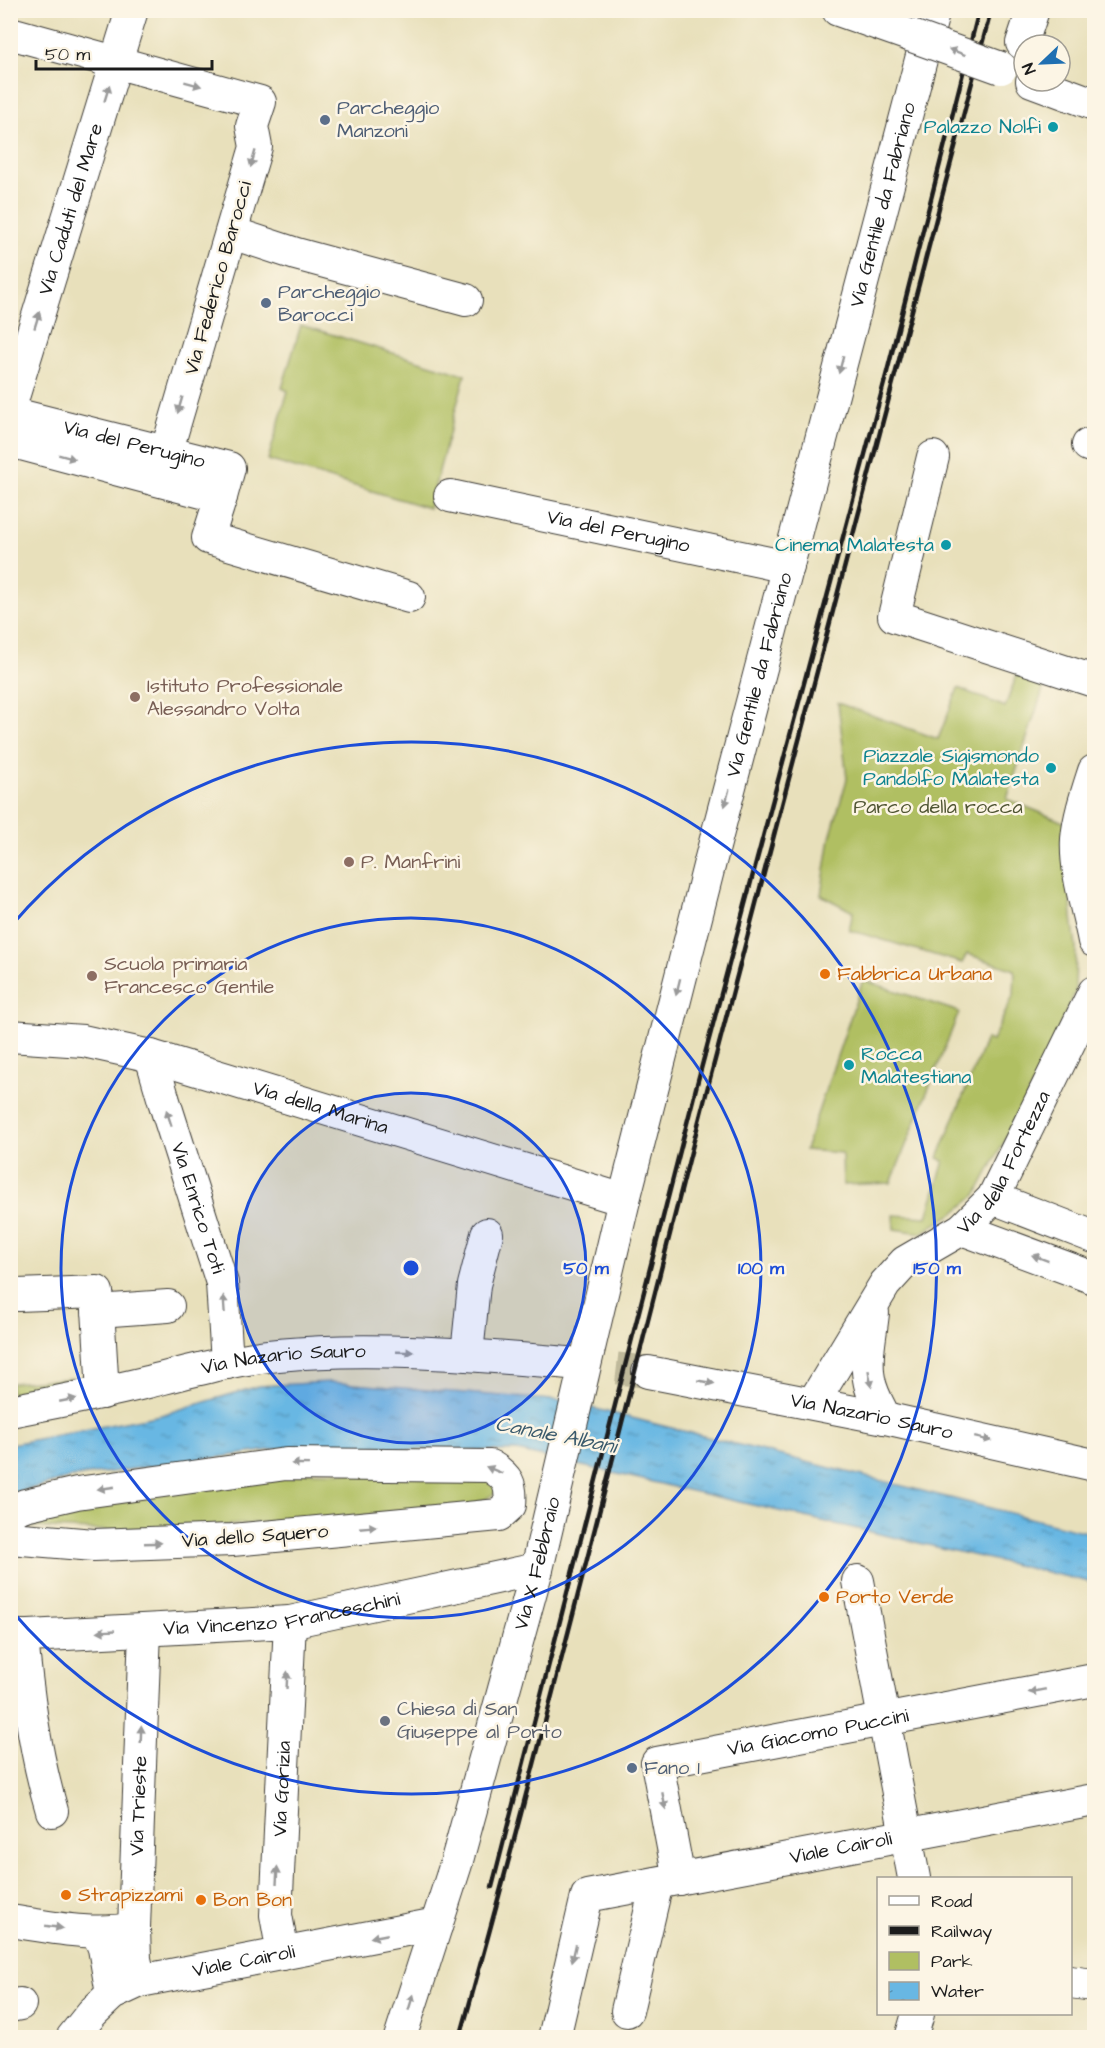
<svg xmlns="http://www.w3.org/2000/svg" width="1105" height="2048" font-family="'Architects Daughter',sans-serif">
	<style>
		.green { fill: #b0bf62; stroke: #666e3f; stroke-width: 1.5 }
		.water { fill: url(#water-ripples); stroke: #426a80; stroke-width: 1.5 }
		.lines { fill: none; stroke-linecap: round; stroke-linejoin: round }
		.minor-tunnel { stroke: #bfb99b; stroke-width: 32; stroke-dasharray: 32 16; stroke-linecap: butt }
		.minor-casing { stroke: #3b3934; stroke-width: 34 }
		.minor { stroke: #fff; stroke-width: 32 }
		.rail { stroke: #1c1c1c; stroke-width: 4.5 }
		.minor-bridge-casing { stroke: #3b3934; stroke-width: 34; stroke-linecap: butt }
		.minor-bridge { stroke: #fff; stroke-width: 32 }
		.oneway { fill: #999 }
		.ring { fill: none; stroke: #1d4ed8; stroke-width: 3 }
		.service-dot { fill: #5c6f8a; stroke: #fcf5e5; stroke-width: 2 }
		.culture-dot { fill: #0f9aa8; stroke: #fcf5e5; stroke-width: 2 }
		.education-dot { fill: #8d6e63; stroke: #fcf5e5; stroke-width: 2 }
		.food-dot { fill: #e8710a; stroke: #fcf5e5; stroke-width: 2 }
		.worship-dot { fill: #6b7280; stroke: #fcf5e5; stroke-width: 2 }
		.labels { text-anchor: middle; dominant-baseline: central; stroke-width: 5; stroke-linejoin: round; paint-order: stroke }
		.service-label { font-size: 20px; fill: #4e5e75; stroke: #fcf5e5; text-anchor: start }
		.culture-label { font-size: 20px; fill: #0d838f; stroke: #fcf5e5; text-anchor: end }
		.street-label { font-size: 20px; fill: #1c1c1c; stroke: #fcf5e5 }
		.education-label { font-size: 20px; fill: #785e54; stroke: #fcf5e5; text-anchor: start }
		.park-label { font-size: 20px; fill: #505534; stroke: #fcf5e5 }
		.food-label { font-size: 20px; fill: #c56008; stroke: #fcf5e5; text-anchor: start }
		.worship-label { font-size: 20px; fill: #5b616d; stroke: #fcf5e5; text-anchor: start }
		.water-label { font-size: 21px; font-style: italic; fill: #3a5a6c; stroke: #fcf5e5 }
		.centre { fill: #1d4ed8; stroke: #fcf5e5; stroke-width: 3 }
		.ring-label { font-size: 18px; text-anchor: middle; font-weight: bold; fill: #1d4ed8; stroke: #fcf5e5; stroke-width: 5; stroke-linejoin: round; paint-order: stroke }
	</style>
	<defs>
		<pattern id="water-ripples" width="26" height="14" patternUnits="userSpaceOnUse" patternTransform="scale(1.5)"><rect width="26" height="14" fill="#68b7e3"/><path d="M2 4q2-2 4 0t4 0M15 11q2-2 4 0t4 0" fill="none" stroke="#5594b7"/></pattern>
	</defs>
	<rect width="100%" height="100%" fill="#fcf5e5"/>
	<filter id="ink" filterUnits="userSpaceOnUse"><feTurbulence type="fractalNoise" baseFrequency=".0167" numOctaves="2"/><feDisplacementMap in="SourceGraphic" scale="12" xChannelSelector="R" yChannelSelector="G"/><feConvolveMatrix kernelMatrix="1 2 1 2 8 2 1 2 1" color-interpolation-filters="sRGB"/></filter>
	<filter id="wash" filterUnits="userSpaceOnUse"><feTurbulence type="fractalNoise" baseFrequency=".008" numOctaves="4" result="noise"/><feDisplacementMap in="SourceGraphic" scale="24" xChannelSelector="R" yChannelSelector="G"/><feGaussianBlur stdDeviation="1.35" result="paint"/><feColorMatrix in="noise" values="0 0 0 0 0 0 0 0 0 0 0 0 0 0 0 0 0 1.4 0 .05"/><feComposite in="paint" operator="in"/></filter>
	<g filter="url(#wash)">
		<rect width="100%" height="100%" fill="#e8e0bb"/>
		<!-- green -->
		<path class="green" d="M301,325L465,375L429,508L268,460L288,391L282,388Z
			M1020,666L1048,674L1007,799L1066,823L1072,917L1076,947L1075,992L1024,1104L976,1195L954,1213L921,1233L894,1229L893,1215L927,1217L944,1161L938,1158L986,1039L992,1041L1014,994L1015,970L967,954L962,963L849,930L853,912L821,895L830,838L847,779L838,703L938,739L958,688L1005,707Z
			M863,980L959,1012L891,1183L843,1185L842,1153L805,1150Z
			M86,1377V1385L11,1400V1383Z
			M288,1471L482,1476L500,1487L493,1495L469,1508L203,1527L114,1531L28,1527V1515Z"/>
		<!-- water -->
		<path class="water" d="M329,1382L564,1401L1094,1534V1583L517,1451L285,1448L74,1477L11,1494V1444L161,1415L259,1386Z"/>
	</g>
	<g filter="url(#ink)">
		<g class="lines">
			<!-- minor-tunnel -->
			<path class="minor-tunnel" d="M569,1363L648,1372"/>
			<defs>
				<g id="minor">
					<path d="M838,10L912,36"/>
					<path d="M10,33L260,102L252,126L256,147L166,453"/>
					<path d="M1022,43L1033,10"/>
					<path d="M1032,81L1094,104"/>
					<path d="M232,233L296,254L466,300"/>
					<path id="s1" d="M10,407L132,10"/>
					<path id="s2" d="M10,413L229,468L221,497L10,441"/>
					<path d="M1088,445L1094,447"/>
					<path d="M933,457L894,616L1094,681"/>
					<path id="s3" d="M450,496L788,567"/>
					<path d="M221,497L208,538L409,597"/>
					<path d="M1094,771C1087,793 1079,816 1077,839C1075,873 1088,909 1094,941"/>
					<path id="s4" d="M10,1036L83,1041L151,1056L624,1200"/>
					<path id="s5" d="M151,1056L164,1101L222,1283L227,1363"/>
					<path d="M993,1198L1094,1237"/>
					<path d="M962,1229L1094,1278"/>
					<path d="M18,1295L97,1292L103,1393"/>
					<path d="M98,1311L168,1306"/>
					<path d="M873,1313C871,1334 865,1358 869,1379C871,1393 879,1406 885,1418"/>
					<path d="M467,1354L474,1285L487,1234"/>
					<path id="s6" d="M648,1372L885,1418L1094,1465"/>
					<path id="s7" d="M813,1403L885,1284L905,1262L962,1229L993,1198L1094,992"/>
					<path id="s8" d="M10,1411C57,1402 103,1393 148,1382C191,1371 234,1359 278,1355C374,1346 472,1355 569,1363"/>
					<path d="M10,1511L25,1505L77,1493L286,1464L490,1466C508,1477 512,1484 510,1505L499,1515L232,1540L94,1545L10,1538"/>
					<path d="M858,1581L914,1878"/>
					<path d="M22,1636C27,1695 35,1754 52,1811"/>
					<path id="s9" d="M10,1637L290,1622L537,1569"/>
					<path id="s10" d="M679,1879L657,1763L1094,1680"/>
					<path d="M10,1921C51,1927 93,1937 134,1928"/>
					<path d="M98,1933L104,1948L112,1994"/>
					<path id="s11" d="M283,1954L276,1915L290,1622"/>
					<path id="s12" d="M140,1981L135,1959L134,1928L145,1630"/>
					<path d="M1070,1982L1094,1985"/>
					<path d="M10,2006L20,2004"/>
					<path d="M627,2011L657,1883"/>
					<path id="s13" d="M72,2038L92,2013L112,1994L140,1981L437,1924"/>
					<path id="s14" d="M400,2038L456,1864L537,1569L624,1200L710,862L934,10"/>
					<path id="s15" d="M554,2038L587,1896L1094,1800"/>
					<path d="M911,2038L918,2014"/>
				</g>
			</defs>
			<!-- minor casing -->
			<use href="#minor" class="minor-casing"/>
			<!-- minor -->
			<use href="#minor" class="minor"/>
			<!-- rail -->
			<path class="rail" d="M492,1887L697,1084L887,372L979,10
				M460,2038C548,1723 625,1406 707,1090C800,730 897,371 991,10"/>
			<defs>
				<path id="minor-bridge" d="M912,36L1001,68"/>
			</defs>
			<!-- minor-bridge casing -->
			<use href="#minor-bridge" class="minor-bridge-casing"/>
			<!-- minor-bridge -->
			<use href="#minor-bridge" class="minor-bridge"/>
		</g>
		<!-- one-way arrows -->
		<defs><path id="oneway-solid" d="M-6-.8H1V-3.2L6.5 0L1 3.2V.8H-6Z" transform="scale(1.5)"/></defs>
		<g class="oneway">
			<use href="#oneway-solid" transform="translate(957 52) rotate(-160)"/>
			<use href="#oneway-solid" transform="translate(193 84) rotate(15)"/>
			<use href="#oneway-solid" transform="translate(107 93) rotate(-73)"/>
			<use href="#oneway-solid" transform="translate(253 159) rotate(106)"/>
			<use href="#oneway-solid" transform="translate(37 320) rotate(-73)"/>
			<use href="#oneway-solid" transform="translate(841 365) rotate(105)"/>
			<use href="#oneway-solid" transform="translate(180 405) rotate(106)"/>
			<use href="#oneway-solid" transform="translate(67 457) rotate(15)"/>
			<use href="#oneway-solid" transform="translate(727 798) rotate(105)"/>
			<use href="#oneway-solid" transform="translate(678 987) rotate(104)"/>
			<use href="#oneway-solid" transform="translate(169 1118) rotate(-108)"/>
			<use href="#oneway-solid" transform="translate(1040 1258) rotate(-160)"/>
			<use href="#oneway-solid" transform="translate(224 1304) rotate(-94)"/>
			<use href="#oneway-solid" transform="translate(405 1352) rotate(2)"/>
			<use href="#oneway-solid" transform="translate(870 1379) rotate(80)"/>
			<use href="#oneway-solid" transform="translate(706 1382) rotate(10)"/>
			<use href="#oneway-solid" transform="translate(68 1400) rotate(-11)"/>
			<use href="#oneway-solid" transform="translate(983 1439) rotate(12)"/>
			<use href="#oneway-solid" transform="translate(300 1464) rotate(-179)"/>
			<use href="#oneway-solid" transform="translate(494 1470) rotate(-158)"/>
			<use href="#oneway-solid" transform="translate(106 1488) rotate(172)"/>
			<use href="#oneway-solid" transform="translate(368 1527) rotate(-5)"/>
			<use href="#oneway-solid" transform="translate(153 1543) rotate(-2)"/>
			<use href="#oneway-solid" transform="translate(106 1631) rotate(177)"/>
			<use href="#oneway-solid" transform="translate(287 1680) rotate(-87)"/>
			<use href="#oneway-solid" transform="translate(1037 1691) rotate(169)"/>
			<use href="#oneway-solid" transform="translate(141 1734) rotate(-88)"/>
			<use href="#oneway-solid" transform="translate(664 1801) rotate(79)"/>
			<use href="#oneway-solid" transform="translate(277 1875) rotate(-87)"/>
			<use href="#oneway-solid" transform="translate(54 1927) rotate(8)"/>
			<use href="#oneway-solid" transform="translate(379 1936) rotate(169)"/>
			<use href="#oneway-solid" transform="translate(574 1953) rotate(103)"/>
			<use href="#oneway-solid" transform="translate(411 2002) rotate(-73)"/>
		</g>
	</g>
	<!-- distance rings -->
	<circle cx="411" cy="1268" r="175" fill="#1d4ed8" fill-opacity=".12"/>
	<g class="ring">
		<circle cx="411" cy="1268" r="175"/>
		<circle cx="411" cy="1268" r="350"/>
		<path d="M11 926A526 526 0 1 1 11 1610"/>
	</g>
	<!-- markers -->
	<g class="service-dot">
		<circle cx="325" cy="120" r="6"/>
		<circle cx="266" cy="303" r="6"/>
		<circle cx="632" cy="1768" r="6"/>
	</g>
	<g class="culture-dot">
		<circle cx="1053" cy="127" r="6"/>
		<circle cx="946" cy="545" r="6"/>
		<circle cx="1051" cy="768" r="6"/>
		<circle cx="849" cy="1065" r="6"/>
	</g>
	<g class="education-dot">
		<circle cx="135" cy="697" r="6"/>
		<circle cx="349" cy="862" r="6"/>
		<circle cx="92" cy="976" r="6"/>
	</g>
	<g class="food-dot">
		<circle cx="825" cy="974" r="6"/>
		<circle cx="824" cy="1597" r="6"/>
		<circle cx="66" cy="1895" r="6"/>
		<circle cx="201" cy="1900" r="6"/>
	</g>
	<circle class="worship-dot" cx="385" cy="1721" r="6"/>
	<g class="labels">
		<!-- service labels -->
		<g class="service-label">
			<text x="337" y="108">Parcheggio<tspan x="337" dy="23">Manzoni</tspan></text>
			<text x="278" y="292">Parcheggio<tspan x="278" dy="23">Barocci</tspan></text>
			<text x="644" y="1768">Fano 1</text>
		</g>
		<!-- culture labels -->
		<g class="culture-label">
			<text x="1041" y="127">Palazzo Nolfi</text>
			<text x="934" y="545">Cinema Malatesta</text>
			<text x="1039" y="756">Piazzale Sigismondo<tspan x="1039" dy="23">Pandolfo Malatesta</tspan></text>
			<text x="861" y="1054" text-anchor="start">Rocca<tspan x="861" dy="23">Malatestiana</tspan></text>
		</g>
		<!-- street labels -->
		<g class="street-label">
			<text stroke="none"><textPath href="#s14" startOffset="1896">Via Gentile da Fabriano</textPath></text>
			<text stroke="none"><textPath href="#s1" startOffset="207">Via Caduti del Mare</textPath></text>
			<text transform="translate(218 278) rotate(-74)">Via Federico Barocci</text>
			<text stroke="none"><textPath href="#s2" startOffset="128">Via del Perugino</textPath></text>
			<text stroke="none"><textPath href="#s3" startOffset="172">Via del Perugino</textPath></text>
			<text stroke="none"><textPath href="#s14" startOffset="1410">Via Gentile da Fabriano</textPath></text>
			<text stroke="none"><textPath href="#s4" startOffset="320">Via della Marina</textPath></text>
			<text stroke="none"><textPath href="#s7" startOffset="314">Via della Fortezza</textPath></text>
			<text stroke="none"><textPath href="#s5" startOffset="159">Via Enrico Toti</textPath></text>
			<text stroke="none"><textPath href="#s8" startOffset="279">Via Nazario Sauro</textPath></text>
			<text stroke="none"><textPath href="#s6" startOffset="228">Via Nazario Sauro</textPath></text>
			<text transform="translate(255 1536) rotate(-4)">Via dello Squero</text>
			<text stroke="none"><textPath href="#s14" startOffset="494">Via X Febbraio</textPath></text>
			<text stroke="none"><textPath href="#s9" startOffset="273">Via Vincenzo Franceschini</textPath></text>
			<text stroke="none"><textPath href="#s10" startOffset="282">Via Giacomo Puccini</textPath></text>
			<text stroke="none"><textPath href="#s11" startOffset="166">Via Gorizia</textPath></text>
			<text stroke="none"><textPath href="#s12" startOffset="176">Via Trieste</textPath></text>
			<text stroke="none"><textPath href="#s15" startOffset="404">Viale Cairoli</textPath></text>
			<text stroke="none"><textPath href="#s13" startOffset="196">Viale Cairoli</textPath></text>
		</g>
		<!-- education labels -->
		<g class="education-label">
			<text x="147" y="686">Istituto Professionale<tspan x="147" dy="23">Alessandro Volta</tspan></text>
			<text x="361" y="862">P. Manfrini</text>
			<text x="104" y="964">Scuola primaria<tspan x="104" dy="23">Francesco Gentile</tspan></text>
		</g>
		<!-- park labels -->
		<g class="park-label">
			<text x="938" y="807">Parco della rocca</text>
		</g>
		<!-- food labels -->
		<g class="food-label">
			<text x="837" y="974">Fabbrica Urbana</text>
			<text x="836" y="1597">Porto Verde</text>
			<text x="78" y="1895">Strapizzami</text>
			<text x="213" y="1900">Bon Bon</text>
		</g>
		<!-- worship labels -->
		<g class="worship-label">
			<text x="397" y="1709">Chiesa di San<tspan x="397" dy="23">Giuseppe al Porto</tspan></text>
		</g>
		<!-- water labels -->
		<g class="water-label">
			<text transform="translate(556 1435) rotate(11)">Canale Albani</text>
		</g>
	</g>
	<circle cx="411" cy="1268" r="9" class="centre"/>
	<g class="ring-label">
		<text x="586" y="1274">50 m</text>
		<text x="761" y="1274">100 m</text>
		<text x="937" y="1274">150 m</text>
	</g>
	<!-- margin -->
	<rect width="1105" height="2048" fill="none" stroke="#fcf5e5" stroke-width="36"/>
	<!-- legend -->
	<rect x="877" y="1877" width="195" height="138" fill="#fcf5e5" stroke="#a29e95" stroke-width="1.5"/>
	<rect x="889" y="1896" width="30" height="9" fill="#ffffff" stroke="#a29e95" stroke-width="1.5"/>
	<text x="931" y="1907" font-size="18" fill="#1c1c1c">Road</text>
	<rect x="889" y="1926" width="30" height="9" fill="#1c1c1c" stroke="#a29e95" stroke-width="1.5"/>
	<text x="931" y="1937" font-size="18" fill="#1c1c1c">Railway</text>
	<rect x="889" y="1952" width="30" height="18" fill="#b0bf62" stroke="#a29e95" stroke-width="1.5"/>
	<text x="931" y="1967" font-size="18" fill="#1c1c1c">Park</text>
	<rect x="889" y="1982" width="30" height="18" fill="url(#water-ripples)" stroke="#a29e95" stroke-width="1.5"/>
	<text x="931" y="1997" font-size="18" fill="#1c1c1c">Water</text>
	<!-- north arrow -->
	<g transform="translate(1042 63) rotate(247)"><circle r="28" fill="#fcf5e5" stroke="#a29e95" stroke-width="1.5"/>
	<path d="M0-4.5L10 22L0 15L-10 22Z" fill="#1f6fb2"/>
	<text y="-9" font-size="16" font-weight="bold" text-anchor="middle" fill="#1c1c1c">N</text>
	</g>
	<!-- scale -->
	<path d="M36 60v9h176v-9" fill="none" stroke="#1c1c1c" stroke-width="3"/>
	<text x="45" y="60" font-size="18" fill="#1c1c1c" stroke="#fcf5e5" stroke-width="4.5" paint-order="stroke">50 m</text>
</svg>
